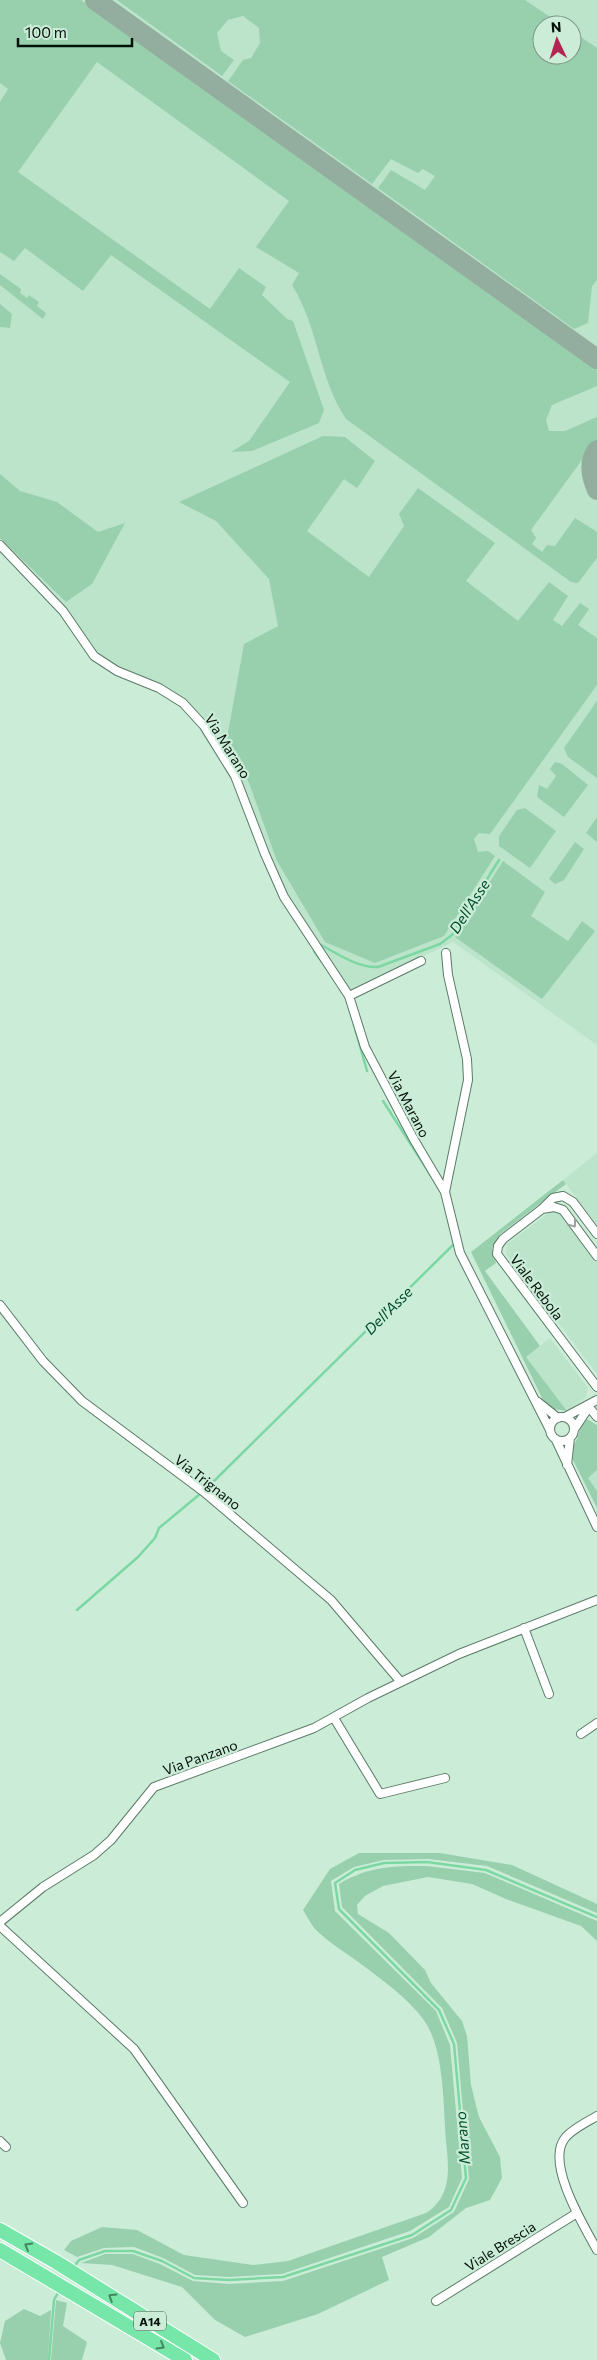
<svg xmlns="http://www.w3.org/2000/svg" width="597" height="2360" font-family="Commissioner,sans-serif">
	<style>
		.built { fill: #bbe4ca; fill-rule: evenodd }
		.green { fill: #98d0ae }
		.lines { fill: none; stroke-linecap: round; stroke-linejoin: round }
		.stream { stroke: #7cd7a3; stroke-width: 2.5 }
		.taxiway { stroke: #93ae9e; stroke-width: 20 }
		.minor-casing { stroke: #5b7a67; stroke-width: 10 }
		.motorway-casing { stroke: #fff; stroke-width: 16 }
		.minor { stroke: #fff; stroke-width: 8 }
		.motorway { stroke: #77e7a9; stroke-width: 14 }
		.oneway { stroke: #9b9f9d }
		.oneway2 { stroke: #448661 }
		.labels { text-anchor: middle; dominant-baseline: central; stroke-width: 4.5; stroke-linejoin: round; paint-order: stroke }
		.shield { fill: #cbedd8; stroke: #405248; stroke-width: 1 }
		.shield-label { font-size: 12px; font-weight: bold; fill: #05100a }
		.street-label { font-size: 14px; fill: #05100a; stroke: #cbedd8 }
		.water-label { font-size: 15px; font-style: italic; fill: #004d2d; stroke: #cbedd8 }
	</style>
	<rect width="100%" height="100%" fill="#cbedd8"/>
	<!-- built -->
	<path class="built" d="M0,0H597V1045L453,942L350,991L277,878L243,785L200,714L176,693L110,663L95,653L68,612L0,542ZM542,25H572V55H542Z
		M597,1153V1225L563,1180Z
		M551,1211L559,1212L597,1262V1374L506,1254L507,1244Z
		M550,1338L588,1388L586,1397L567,1411L526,1357Z
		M597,1470V1491L587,1478Z"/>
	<!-- green -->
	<path class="green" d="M0,0H81L597,370V386L552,405L546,420L549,431H565L597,417V443L587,453L531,530L536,538L532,544L542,552L547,545L555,546L575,518L597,532V558L578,583L571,582L346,419C319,379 318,326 292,285L299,273L256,247L289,201L97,62L18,172L210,309L239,268L266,287L262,295L287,319L293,321L324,410L319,423L252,451L231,452L249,441L290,382L111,255L83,291L25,248L14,261L0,252V102L8,89L0,83Z
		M117,0H525L562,25H542V55H572V31L597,48V280L592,286L588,323L574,329L378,188L391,170L425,190L435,176L423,169L418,173L391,159L372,184L228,81L243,60L251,58L260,43L259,28L243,16L228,20L217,33L221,51L234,60L222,76Z
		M0,274L21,289L20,293L27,298L29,295L39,302L37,306L46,313L43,319L0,285Z
		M0,304L12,314L10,328L0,327Z
		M323,436L345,437L375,461L357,488L344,479L307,531L369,577L404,526L399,514L418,488L495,543L466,581L518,621L549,582L568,596L553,620L562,626L580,603L589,609L578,625L597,638V685L490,834L479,833L474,839L478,852L488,851L495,856L444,936L375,963L325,942L277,861L249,783L227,738L244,644L278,626L269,579L216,521L179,502Z
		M0,474L20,491L57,502L98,532L125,523L92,584L66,602L0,538Z
		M597,701V778L568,757L564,748Z
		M555,762L562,764L588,785L564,817L537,797L539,785L547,789L556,776L550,769Z
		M525,808L556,831L530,868L499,846V836L517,810Z
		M597,817V842L586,833Z
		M575,842L584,849L564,880L555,884L549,879Z
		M503,861L545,892L531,916L568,941L582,921L595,931L542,999L455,937Z
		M563,1180L566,1184L500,1234L492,1248L496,1263L485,1271L540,1346L526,1357L567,1411L554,1409L544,1402L471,1252Z
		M587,1419L597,1425V1470L588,1478L597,1491V1508L570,1454V1449C582,1438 577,1425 587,1419Z
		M359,1853H440L512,1865L597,1904V1913L487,1866L428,1859L384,1860L354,1867L331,1881L335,1911L436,2011L450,2045L462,2178L449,2207L410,2231L282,2274L229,2277L195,2275L163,2258L134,2247L104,2248L77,2257L64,2250L71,2241L102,2227L137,2230L184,2255L253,2265L288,2261L426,2213C452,2196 449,2169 446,2141C443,2106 445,2048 423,2019C407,1997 382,1980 361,1964C346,1953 328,1942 315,1929C310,1923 307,1916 303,1910L330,1869Z
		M427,1866L485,1873L597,1921V1941L581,1926L506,1899L472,1884L428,1877L383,1886L365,1896L357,1905L358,1914L389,1933L425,1970L431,1983L462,2021L467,2036L471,2085L479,2117L500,2157L502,2178L490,2200L466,2208L429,2237L382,2257L389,2280L318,2314L245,2337L215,2320L182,2287L112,2265L81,2263L105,2254H133L160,2264L193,2281L229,2284L283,2281L413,2238L454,2212L469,2179L457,2043L442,2008L342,1907L339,1884C369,1866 393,1866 427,1866Z
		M56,2300L67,2303L63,2326L87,2342L82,2360H51Z
		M24,2309L40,2316L51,2310L48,2360H6L0,2343L5,2321Z"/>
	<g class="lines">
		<!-- stream -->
		<path class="stream" d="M321,945C338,954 358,968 378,967L440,944L452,935L499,860
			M314,951L322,962
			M354,1025L367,1071
			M383,1101L437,1185
			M206,1489L455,1243
			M77,1610L138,1557L155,1538L159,1528L200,1494
			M74,2267L79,2260L105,2251H133L162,2261L194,2278L229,2280L283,2277L412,2235L451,2210L466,2178L454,2044L439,2010L339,1909L335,1883L355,1870L384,1863L427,1862L486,1870L597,1917
			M49,2360L54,2300L59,2291"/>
		<!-- taxiway -->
		<path class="taxiway" d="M95,0L597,359
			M597,450C588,463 591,476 597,490"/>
		<defs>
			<path id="minor" d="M0,545L63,611L94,656L117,671L159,688L183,703L204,726L235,776L265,854L284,897L349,996L365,1047L413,1138L445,1192
				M446,953L448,975L467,1059L468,1080L445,1192L460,1253L550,1430
				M349,996L421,961
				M542,1209L554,1207L563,1210L597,1256
				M597,1234L573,1202L563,1196L553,1198L542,1209L503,1239L498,1246L497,1254L597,1387
				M0,1305L43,1361L82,1401L204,1492L331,1600L400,1681
				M538,1402L558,1418
				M589,1407L597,1417
				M550 1429a12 12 0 1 1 24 0a12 12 0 1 1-24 0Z
				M565,1417L597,1400
				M575,1428L589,1407
				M556,1440L597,1527
				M567,1465L570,1438
				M524,1628L549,1694
				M334,1718L380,1794L445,1778
				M581,1734L597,1723
				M0,1922L43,1887L94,1855L111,1840L154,1787L314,1728L368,1698L459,1654L597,1600
				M0,1926L134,2049L243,2203
				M597,2116C587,2122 572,2129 565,2138C545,2163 584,2226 597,2250
				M0,2141L6,2147
				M436,2301L577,2213"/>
			<path id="motorway" d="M0,2230L56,2262L213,2360
				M0,2250L185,2360"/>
		</defs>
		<!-- minor casing -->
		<use href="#minor" class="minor-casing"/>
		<!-- motorway casing -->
		<use href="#motorway" class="motorway-casing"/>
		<!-- minor -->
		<use href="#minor" class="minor"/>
		<!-- motorway -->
		<use href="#motorway" class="motorway"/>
	</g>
	<!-- one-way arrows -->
	<defs><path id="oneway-chevron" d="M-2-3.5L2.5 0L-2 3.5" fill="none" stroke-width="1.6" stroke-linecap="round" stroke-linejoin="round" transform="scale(1.25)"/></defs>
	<use class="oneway" href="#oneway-chevron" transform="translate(573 1224) rotate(53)"/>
	<g class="oneway2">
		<use href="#oneway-chevron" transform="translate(28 2246) rotate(-150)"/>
		<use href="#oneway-chevron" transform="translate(112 2297) rotate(-148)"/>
		<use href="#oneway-chevron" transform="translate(161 2346) rotate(30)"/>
	</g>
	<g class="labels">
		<!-- shield labels -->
		<rect class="shield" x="134" y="2311.5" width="32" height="19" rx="4"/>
		<g class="shield-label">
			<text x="150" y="2321">A14</text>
		</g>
		<!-- street labels -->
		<g class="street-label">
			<text transform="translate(228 746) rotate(58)">Via Marano</text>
			<text transform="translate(409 1104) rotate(62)">Via Marano</text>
			<text transform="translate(537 1287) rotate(53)">Viale Rebola</text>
			<text transform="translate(208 1482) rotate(38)">Via Trignano</text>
			<text transform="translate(200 1757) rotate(-20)">Via Panzano</text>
			<text transform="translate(500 2246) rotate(-32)">Viale Brescia</text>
		</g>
		<!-- water labels -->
		<g class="water-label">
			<text transform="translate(469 906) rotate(-57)">Dell'Asse</text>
			<text transform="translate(388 1310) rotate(-45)">Dell'Asse</text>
			<text transform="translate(462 2138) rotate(-95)">Marano</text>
		</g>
	</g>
	<!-- north arrow -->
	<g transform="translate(557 40) rotate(356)"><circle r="24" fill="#cbedd8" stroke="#7c9586"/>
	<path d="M0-4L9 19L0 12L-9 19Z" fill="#b42453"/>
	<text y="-8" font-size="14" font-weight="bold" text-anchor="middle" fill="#05100a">N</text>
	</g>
	<!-- scale -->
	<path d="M18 38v8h114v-8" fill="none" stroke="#05100a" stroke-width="2.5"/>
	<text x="25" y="38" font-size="15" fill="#05100a" stroke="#cbedd8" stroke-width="4" paint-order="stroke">100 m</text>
</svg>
